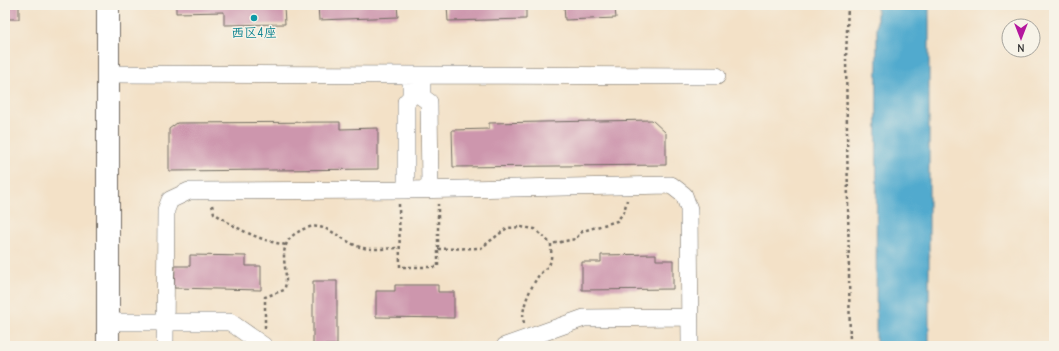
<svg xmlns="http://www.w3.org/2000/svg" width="1059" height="351" font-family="'Comic Neue','LXGW WenKai TC',sans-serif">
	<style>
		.water { fill: #51aace; stroke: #3e6a7c }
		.building { fill: #cd96ad }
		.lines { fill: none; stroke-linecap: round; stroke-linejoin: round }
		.street-casing { stroke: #716b62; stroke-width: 18 }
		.secondary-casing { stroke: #716b62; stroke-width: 24 }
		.path { stroke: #716b62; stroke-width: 2.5; stroke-dasharray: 3 3; stroke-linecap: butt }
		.street { stroke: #fff; stroke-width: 17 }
		.secondary { stroke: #fff; stroke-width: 22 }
		.culture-dot { fill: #0f9aa8; stroke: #f7f3e8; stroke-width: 1.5 }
		.labels { text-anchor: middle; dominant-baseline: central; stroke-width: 3; stroke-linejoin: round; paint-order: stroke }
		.culture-label { font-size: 13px; fill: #0d838f; stroke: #f7f3e8 }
	</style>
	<rect width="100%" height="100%" fill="#f7f3e8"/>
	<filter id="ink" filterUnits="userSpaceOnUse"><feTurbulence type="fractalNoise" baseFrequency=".025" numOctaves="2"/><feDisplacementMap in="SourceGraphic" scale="8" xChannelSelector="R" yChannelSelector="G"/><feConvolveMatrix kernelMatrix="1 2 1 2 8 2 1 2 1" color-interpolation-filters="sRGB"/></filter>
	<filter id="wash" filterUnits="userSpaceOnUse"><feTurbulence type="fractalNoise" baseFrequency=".012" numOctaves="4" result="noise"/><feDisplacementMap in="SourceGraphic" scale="16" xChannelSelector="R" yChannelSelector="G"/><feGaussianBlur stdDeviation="0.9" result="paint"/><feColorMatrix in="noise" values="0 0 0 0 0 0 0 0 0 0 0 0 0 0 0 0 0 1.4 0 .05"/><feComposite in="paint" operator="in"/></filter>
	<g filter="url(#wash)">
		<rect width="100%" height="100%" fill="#f3e1c7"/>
		<!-- water -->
		<path class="water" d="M877,5H929V346H876Z"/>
		<g id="blocks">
			<!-- building -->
			<path class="building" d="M5,5H19V19H5Z
				M176,5H284L285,24L224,25V12L176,13Z
				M318,5H397L398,17L319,20Z
				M447,5H526V19L448,21Z
				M564,5H647V6L615,8L616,18L565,20Z
				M652,120L666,133V165L453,167L452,130L489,129V123Z
				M340,122V129L378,128V169L169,171V129L177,123Z
				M656,254V260H673V289L582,290V262H601V255Z
				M190,255L246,256V266H261V290L174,288L175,266H190Z
				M313,281H337V345H313Z
				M395,285H438V292H454V318L376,317V291H395Z"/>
		</g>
	</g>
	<g filter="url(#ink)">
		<use href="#blocks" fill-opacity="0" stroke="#716b62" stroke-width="1"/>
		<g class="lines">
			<defs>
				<path id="street" d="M107,74L717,76
					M422,76V97L429,102L430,189
					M406,190V102L411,97V76
					M107,322H230L264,346
					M165,346L166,210L170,200L189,191L406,190L671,185L684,195L689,209L690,346
					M505,346L584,318L689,317"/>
				<path id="secondary" d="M108,5V346"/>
			</defs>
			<!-- street casing -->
			<use href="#street" class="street-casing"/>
			<!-- secondary casing -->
			<use href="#secondary" class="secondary-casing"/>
			<!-- path -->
			<path class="path" d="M848,5L846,58L850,346
				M399,204L400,267H438V204
				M212,205L214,213C237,229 258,240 286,245
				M438,249L481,248L507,228L521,227L535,229L551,244
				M524,323C520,308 531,287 539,275C542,271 548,268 550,263C552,257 551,251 551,244L575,239L583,231L617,221L624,212L627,200
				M265,328V297L284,290C290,276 280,259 286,245C288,239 294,234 298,232C323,216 338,240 360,247C371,251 388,248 399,248"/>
			<!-- street -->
			<use href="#street" class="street"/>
			<!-- secondary -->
			<use href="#secondary" class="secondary"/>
		</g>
	</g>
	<!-- markers -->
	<circle class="culture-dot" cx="254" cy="18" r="4"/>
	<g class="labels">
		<!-- culture labels -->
		<g class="culture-label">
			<text x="254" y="32">西区4座</text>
		</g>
	</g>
	<!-- margin -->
	<rect width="1059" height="351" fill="none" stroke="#f7f3e8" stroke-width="20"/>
	<!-- north arrow -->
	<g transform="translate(1021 38) rotate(180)"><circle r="19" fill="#f7f3e8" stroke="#a5a39c"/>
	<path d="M0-3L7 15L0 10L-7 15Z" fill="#b5179e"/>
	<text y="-6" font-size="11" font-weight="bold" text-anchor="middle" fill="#2b2b2b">N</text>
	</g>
</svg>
